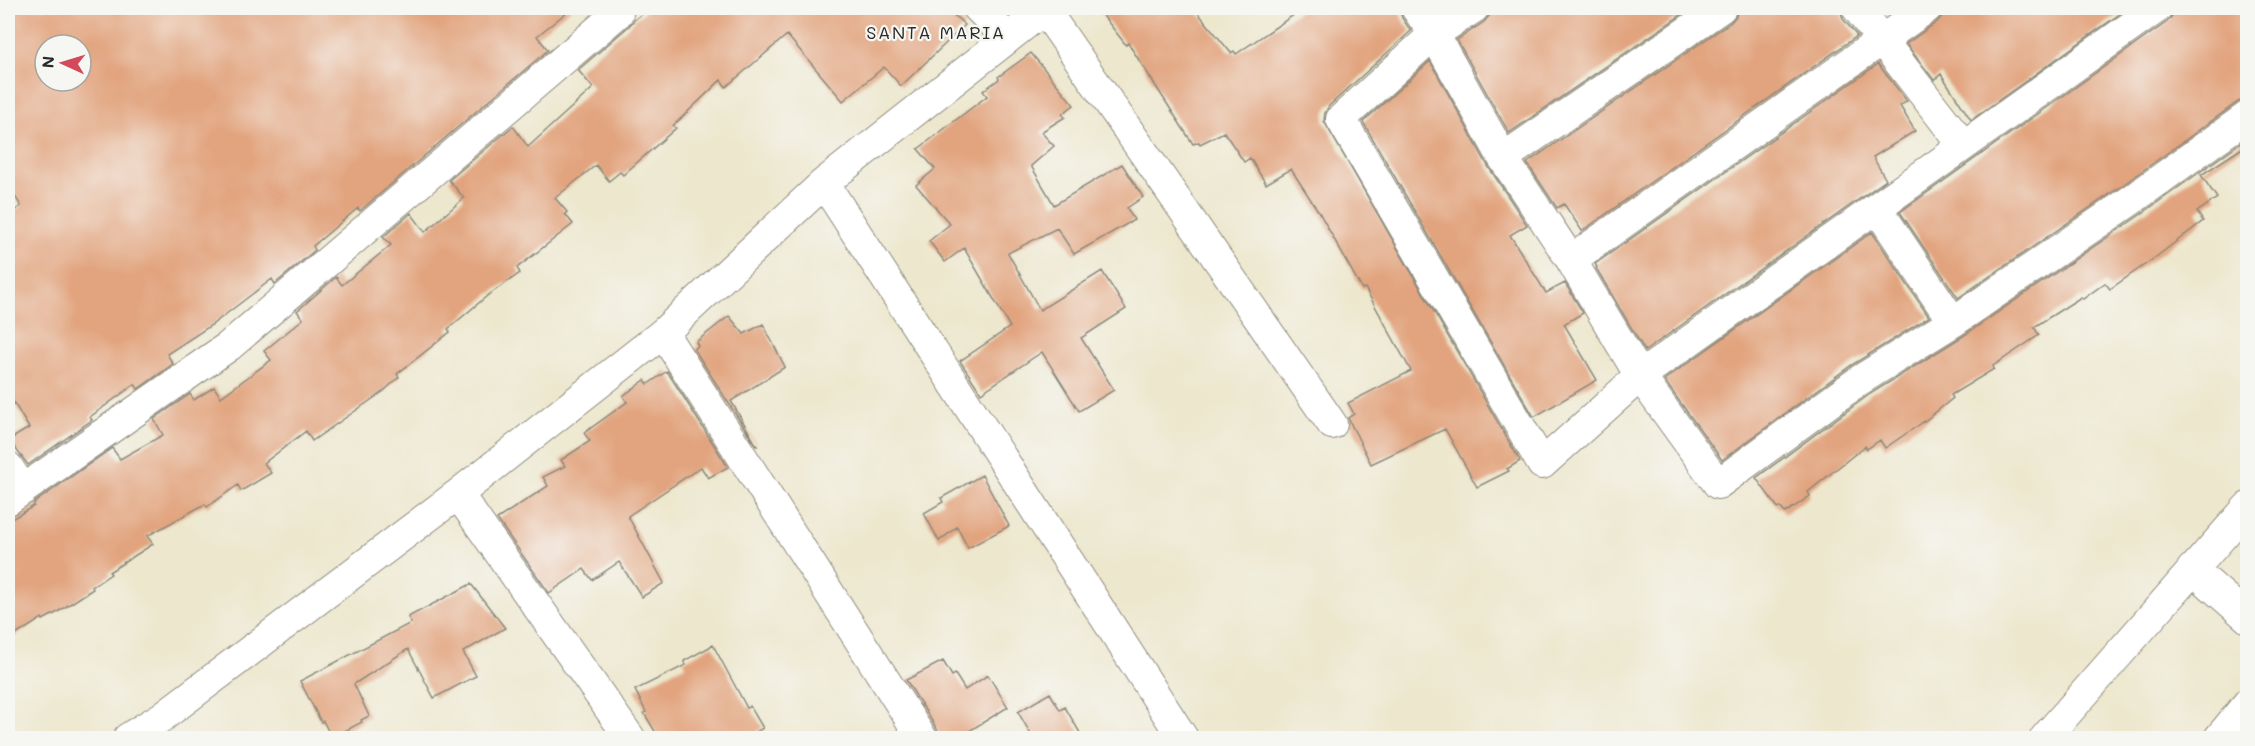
<svg xmlns="http://www.w3.org/2000/svg" width="2255" height="746" font-family="Mali,sans-serif">
	<style>
		.building { fill: #e2a47f; fill-rule: evenodd }
		.lines { fill: none; stroke-linecap: round; stroke-linejoin: round }
		.street-casing { stroke: #8c897c; stroke-width: 32 }
		.street { stroke: #fff; stroke-width: 30 }
		.labels { text-anchor: middle; dominant-baseline: central; stroke-width: 4.5; stroke-linejoin: round; paint-order: stroke }
		.quarter-label { font-size: 18px; letter-spacing: 1.5px; fill: #2b2b2b; stroke: #f6f6f2 }
	</style>
	<rect width="100%" height="100%" fill="#f6f6f2"/>
	<filter id="ink" filterUnits="userSpaceOnUse"><feTurbulence type="fractalNoise" baseFrequency=".0167" numOctaves="2"/><feDisplacementMap in="SourceGraphic" scale="12" xChannelSelector="R" yChannelSelector="G"/><feConvolveMatrix kernelMatrix="1 2 1 2 8 2 1 2 1" color-interpolation-filters="sRGB"/></filter>
	<filter id="wash" filterUnits="userSpaceOnUse"><feTurbulence type="fractalNoise" baseFrequency=".008" numOctaves="4" result="noise"/><feDisplacementMap in="SourceGraphic" scale="24" xChannelSelector="R" yChannelSelector="G"/><feGaussianBlur stdDeviation="1.35" result="paint"/><feColorMatrix in="noise" values="0 0 0 0 0 0 0 0 0 0 0 0 0 0 0 0 0 1.4 0 .05"/><feComposite in="paint" operator="in"/></filter>
	<g filter="url(#wash)">
		<rect width="100%" height="100%" fill="#ede7cd"/>
		<g id="blocks">
			<!-- building -->
			<path class="building" d="M8,8H572L537,36L548,50L360,211L358,208L313,246L315,250L275,284L272,279L213,324L167,354L173,364L138,389L135,384L90,417L92,420L28,465L9,440L29,428L8,393V215L21,206L8,185V74L14,70L8,60ZM45,45H81V81H45Z
				M650,8H946L965,25L901,86L884,67L843,101L787,35L726,87L721,80L673,126L676,128L623,175L620,172L609,181L596,165L555,198L567,212L565,214L573,224L517,268L520,273L487,296L448,329L450,332L397,374L399,377L384,391L312,441L306,431L264,463L271,473L241,491L238,485L207,507L205,504L147,536L153,544L109,572L111,574L92,587L93,589L56,613L43,620L42,618L8,640V521L34,506V503L112,448L120,459L163,435L154,419L190,394L194,400L214,387L221,397L271,360L264,351L303,319L297,311L336,277L342,285L391,245L383,237L411,213L425,232L464,198L449,180L513,126L528,147L593,88L578,70L629,26L634,20Z
				M1097,8H1194L1231,53L1234,51L1236,54L1304,8H1399L1402,18L1411,31L1329,106L1325,113L1324,121L1520,461L1507,469L1509,471L1477,487L1445,429L1371,464L1348,418L1354,414L1348,403L1411,371L1365,288L1362,289L1320,214L1291,169L1266,184L1250,158L1244,162L1224,132L1200,144L1199,142L1193,144L1128,43L1126,45Z
				M1491,8H1691L1509,133L1457,40L1484,22L1490,15Z
				M1738,8H1840L1843,19L1857,36L1582,231L1564,204L1557,208L1527,163L1731,22L1736,16Z
				M1944,8H2128L1971,120L1941,74L1934,80L1906,44L1937,22L1942,16Z
				M2174,8H2247V99L2238,102L2120,187L1958,298L1900,212L2167,22L2172,16Z
				M1031,53L1074,105L1062,114L1065,117L1041,132L1054,146L1031,166L1054,205L1122,164L1143,197L1127,208L1134,220L1074,254L1057,228L1008,253L1040,310L1102,271L1126,309L1081,338L1114,390L1079,411L1042,352L981,393L960,361L1010,327L964,248L945,262L929,241L950,224L916,185L935,169L918,149L987,96L983,91L999,79L998,77Z
				M1430,61L1488,166L1527,225L1510,235L1546,293L1565,283L1583,313L1564,324L1597,380L1534,417L1363,122Z
				M1878,64L1907,101L1900,106L1915,131L1873,157L1886,180L1645,351L1596,268L1597,267L1595,264Z
				M2247,138V145L2201,175L2217,198L2197,212L2203,221L2156,257L2110,289L2105,283L2083,299L2081,297L2034,327L2039,335L1993,366L1994,369L1951,395L1953,398L1926,420L1885,448L1880,440L1867,449L1865,446L1808,492L1810,496L1785,513L1780,507L1778,508L1756,478L1870,394L1963,336L2140,215Z
				M1872,232L1929,317L1850,366L1722,460L1664,380Z
				M729,316L744,334L763,324L785,367L731,401L757,446H756L694,349L698,346L696,342Z
				M667,371L728,467L708,478L701,467L628,516L664,583L642,597L619,562L592,580L584,569L549,593L497,519L548,486L543,477L565,466L561,460L590,441L584,433L627,402L623,396L645,380L648,384Z
				M982,475L1009,526L968,548L957,527L939,541L924,513L943,502L941,498Z
				M471,584L505,628L463,652L476,676L434,698L408,649L354,684L369,716L361,720L362,722L332,738L323,721L321,722L300,681L411,623L408,617Z
				M713,645L747,708L750,706L763,728L746,738H659L644,713L646,712L635,690L686,665L684,661Z
				M943,661L952,676L955,674L965,690L988,675L1008,707L958,738H939L937,729L906,680Z
				M1050,693L1060,710L1065,707L1083,738H1033L1018,712Z"/>
		</g>
	</g>
	<g filter="url(#ink)">
		<use href="#blocks" fill-opacity="0" stroke="#8c897c" stroke-width="1.5"/>
		<g class="lines">
			<defs>
				<path id="street" d="M978,8L1008,38
					M1416,8L1434,34L1503,158L1571,260L1640,376L1718,484L1860,380L1953,322L2130,201L2248,116
					M1474,8L1434,34L1341,119L1542,464L1640,376L2157,8
					M1857,8L1963,145
					M1044,9L1332,424
					M1503,158L1721,8
					M824,183L1183,738
					M1877,208L1953,322
					M1571,260L1927,8
					M663,333L922,738
					M8,467L23,490
					M458,494L630,738
					M8,500L229,346L618,13L613,8
					M2192,569L2248,618
					M128,738L162,717L458,494L663,333L824,183L1046,8
					M2045,738L2248,507
					M2219,738L2248,703"/>
			</defs>
			<!-- street casing -->
			<use href="#street" class="street-casing"/>
			<!-- street -->
			<use href="#street" class="street"/>
		</g>
	</g>
	<g class="labels">
		<!-- quarter labels -->
		<g class="quarter-label">
			<text x="936" y="32">SANTA MARIA</text>
		</g>
	</g>
	<!-- margin -->
	<rect width="2255" height="746" fill="none" stroke="#f6f6f2" stroke-width="30"/>
	<!-- north arrow -->
	<g transform="translate(63 63) rotate(274)"><circle r="28" fill="#f6f6f2" stroke="#a5a5a2" stroke-width="1.5"/>
	<path d="M0-4.5L10 22L0 15L-10 22Z" fill="#d1495b"/>
	<text y="-9" font-size="16" font-weight="bold" text-anchor="middle" fill="#2b2b2b">N</text>
	</g>
</svg>
